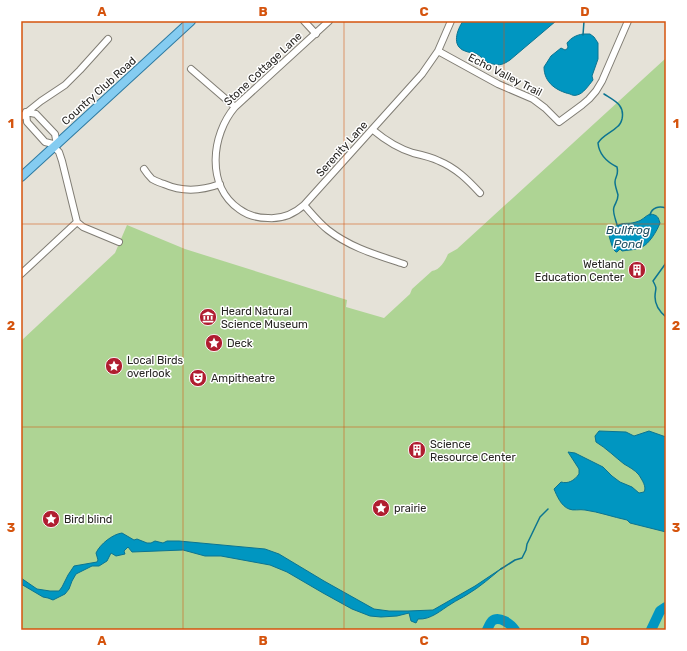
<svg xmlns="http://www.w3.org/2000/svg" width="687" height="651" font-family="Rubik,sans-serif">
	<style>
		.green { fill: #aed494 }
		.water { fill: #0096c1; stroke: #0c7491 }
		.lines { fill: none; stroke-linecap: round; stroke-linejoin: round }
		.stream { stroke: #0c7491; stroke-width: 1.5 }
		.river { stroke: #0096c1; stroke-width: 10 }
		.minor-casing { stroke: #807d74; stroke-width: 8 }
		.major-casing { stroke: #2f7ba2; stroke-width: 10 }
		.minor { stroke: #fff; stroke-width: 6 }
		.major { stroke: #85ccf1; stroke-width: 8 }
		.grid { fill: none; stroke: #d5540e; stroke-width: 1; stroke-opacity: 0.55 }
		.labels { text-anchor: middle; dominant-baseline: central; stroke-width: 3; stroke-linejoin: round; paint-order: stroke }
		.street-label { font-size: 11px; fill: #272522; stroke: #fff }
		.poi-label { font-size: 11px; fill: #272522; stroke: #fff; text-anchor: start }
		.water-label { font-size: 12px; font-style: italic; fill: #205164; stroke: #fff }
		.neatline { fill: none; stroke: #d5540e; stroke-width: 1.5 }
		.grid-label { font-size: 13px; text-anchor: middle; font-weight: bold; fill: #d5540e }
	</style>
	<rect width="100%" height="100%" fill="#e5e2d8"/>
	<!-- green -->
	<path class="green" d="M666,58V630H21V341L115,253L127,225L185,249L347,300L346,307L384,318L410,294L412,289L432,271C440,270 445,261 448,254L457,249Z"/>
	<!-- water -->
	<path class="water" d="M463,21H556L510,60C504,64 500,66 493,64C489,63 490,65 487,62C483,60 481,56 477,54C473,52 469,53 465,51C451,46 457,30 463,21Z
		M583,34H590L594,37L598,43V59L592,76L593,80C589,85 583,94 577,95C574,96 572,95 570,94C557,91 544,83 544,67L551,56L561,48L565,50L567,49L568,47L567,43C571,38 576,35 583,34Z
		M650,214C658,215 658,217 660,223C657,231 649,244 642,247C636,250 628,250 622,251L620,249L617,252H616L613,249L609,236L614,231L615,227C624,221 627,225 636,222C642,221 645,216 650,214Z
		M599,431L626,432L634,436L649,431L666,437V532L630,523L627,520C613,517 599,512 585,510C580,509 573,511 569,509C561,506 557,496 554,489L561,482C568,484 574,481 579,474V469L568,452L575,453L603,467L612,476L620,482L632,487L639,493L644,492C647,487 642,480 639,475C635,470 629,467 624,464C615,457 606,448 596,442L595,436Z
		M122,533L134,540L137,539L147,543H151L155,541L163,543L167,541H179L265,549L279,554L324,581L374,609L389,611H408L433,610L475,586L502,568C491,577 480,587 468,594C462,598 457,600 451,604C441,610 431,620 418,619L416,623L411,621L409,613L397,616L381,617L370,616L352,609L323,593L287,572L270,565L221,556H205L183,550L132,552L128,547L124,551L125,554L116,556L111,553L107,561L99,566H92L76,574L72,581L69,589L65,594L53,600L48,598L43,597L21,584V578L37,589L50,591H59L62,587L68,575L74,566L97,562L98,560L96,553C100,544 113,534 122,533Z"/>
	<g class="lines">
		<!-- stream -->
		<path class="stream" d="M583,35L584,21
			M604,94C615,101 625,105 622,119C621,123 620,125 617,127C611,133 603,135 598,143C599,154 607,162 617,167C619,176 615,176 615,182C615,186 617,191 618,195C618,200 616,202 614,207C612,212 616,220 617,225L619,226
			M650,215C652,207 659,206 666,208
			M666,263L653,281C658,290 655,288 655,297C655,305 660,312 666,317
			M501,569L515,560L522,558L526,550L527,544L540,517L548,509"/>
		<!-- river -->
		<path class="river" d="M487,630C488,628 490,623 492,621C499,615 511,624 515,630
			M651,630L660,611L666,607"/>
		<defs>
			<path id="minor" d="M304,21L316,34
				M329,21L235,107C211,135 206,186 239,209C247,215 257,218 268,218C281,219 294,214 304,205L422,74L438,51L451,21
				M438,51L498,84L533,99L545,108L559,122L582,105L589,99L596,91L602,81L628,21
				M191,69L235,107
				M26,112L36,114L55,134L57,145L45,142L27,122Z
				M21,117L41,101L65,85L80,70L108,39
				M373,130C385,140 397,148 413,153C422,155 431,157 439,161C456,168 468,180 480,193
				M54,147L59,152L62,161L77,222L83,227L119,242
				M144,169C146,172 149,176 152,179C156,181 160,183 164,184C182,192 201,191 220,184
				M304,205C312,214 319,223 328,230C351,248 377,255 404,264
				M21,274L77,222"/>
			<path id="major" d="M21,177L191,21"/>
		</defs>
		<!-- minor casing -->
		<use href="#minor" class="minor-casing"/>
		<!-- major casing -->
		<use href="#major" class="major-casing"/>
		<!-- minor -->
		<use href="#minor" class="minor"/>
		<!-- major -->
		<use href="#major" class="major"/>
	</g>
	<!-- grid -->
	<path class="grid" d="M183,21V630M344,21V630M504,21V630M21,224H666M21,427H666"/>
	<!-- icons -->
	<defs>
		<symbol id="building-disc" viewBox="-11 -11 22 22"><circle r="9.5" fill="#b01d30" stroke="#fff"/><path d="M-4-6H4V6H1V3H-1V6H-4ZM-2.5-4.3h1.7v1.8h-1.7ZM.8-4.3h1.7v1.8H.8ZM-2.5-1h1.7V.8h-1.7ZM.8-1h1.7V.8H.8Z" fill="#fff"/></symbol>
		<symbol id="museum-disc" viewBox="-11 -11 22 22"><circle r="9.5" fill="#b01d30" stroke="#fff"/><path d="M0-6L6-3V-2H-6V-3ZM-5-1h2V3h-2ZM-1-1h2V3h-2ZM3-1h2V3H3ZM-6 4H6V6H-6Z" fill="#fff"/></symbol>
		<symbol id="sight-disc" viewBox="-11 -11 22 22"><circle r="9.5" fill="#b01d30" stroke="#fff"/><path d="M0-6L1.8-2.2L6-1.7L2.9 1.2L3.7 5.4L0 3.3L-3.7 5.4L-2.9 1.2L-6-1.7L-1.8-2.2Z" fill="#fff"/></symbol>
		<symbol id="theatre-disc" viewBox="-11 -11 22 22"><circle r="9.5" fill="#b01d30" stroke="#fff"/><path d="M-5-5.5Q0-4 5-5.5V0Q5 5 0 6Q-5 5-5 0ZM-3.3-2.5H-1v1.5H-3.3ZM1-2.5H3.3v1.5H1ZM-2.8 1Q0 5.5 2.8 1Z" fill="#fff"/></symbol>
	</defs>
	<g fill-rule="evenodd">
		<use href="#building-disc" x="627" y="260" width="20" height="20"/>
		<use href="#museum-disc" x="198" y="307" width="20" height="20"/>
		<use href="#sight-disc" x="204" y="333" width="20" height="20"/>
		<use href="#sight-disc" x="104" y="356" width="20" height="20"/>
		<use href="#theatre-disc" x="188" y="368" width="20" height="20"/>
		<use href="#building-disc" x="407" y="440" width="20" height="20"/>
		<use href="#sight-disc" x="371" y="498" width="20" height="20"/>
		<use href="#sight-disc" x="41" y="509" width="20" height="20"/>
	</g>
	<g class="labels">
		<!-- street labels -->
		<g class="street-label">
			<text transform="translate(263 69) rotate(-43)">Stone Cottage Lane</text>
			<text transform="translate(505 75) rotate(27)">Echo Valley Trail</text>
			<text transform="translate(99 91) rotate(-42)">Country Club Road</text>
			<text transform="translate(342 149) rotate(-48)">Serenity Lane</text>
		</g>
		<!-- poi labels -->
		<g class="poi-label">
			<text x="624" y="264" text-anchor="end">Wetland<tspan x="624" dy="13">Education Center</tspan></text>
			<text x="221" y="311">Heard Natural<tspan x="221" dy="13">Science Museum</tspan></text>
			<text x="227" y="343">Deck</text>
			<text x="127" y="360">Local Birds<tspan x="127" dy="13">overlook</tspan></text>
			<text x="211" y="378">Ampitheatre</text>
			<text x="430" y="444">Science<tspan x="430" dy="13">Resource Center</tspan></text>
			<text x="394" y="508">prairie</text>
			<text x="64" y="519">Bird blind</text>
		</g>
		<!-- water labels -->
		<g class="water-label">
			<text x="628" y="230">Bullfrog<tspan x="628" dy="14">Pond</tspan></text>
		</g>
	</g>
	<!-- border -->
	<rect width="687" height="651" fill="none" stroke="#ffffff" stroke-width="44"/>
	<rect x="22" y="22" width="643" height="607" class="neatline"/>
	<g class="grid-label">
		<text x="102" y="16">A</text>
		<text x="263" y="16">B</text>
		<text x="424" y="16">C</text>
		<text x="585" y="16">D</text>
		<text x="11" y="128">1</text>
		<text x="676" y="128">1</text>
		<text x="11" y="330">2</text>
		<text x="676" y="330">2</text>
		<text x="11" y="532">3</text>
		<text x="676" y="532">3</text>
		<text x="102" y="645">A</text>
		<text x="263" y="645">B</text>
		<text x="424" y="645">C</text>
		<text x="585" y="645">D</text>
	</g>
</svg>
